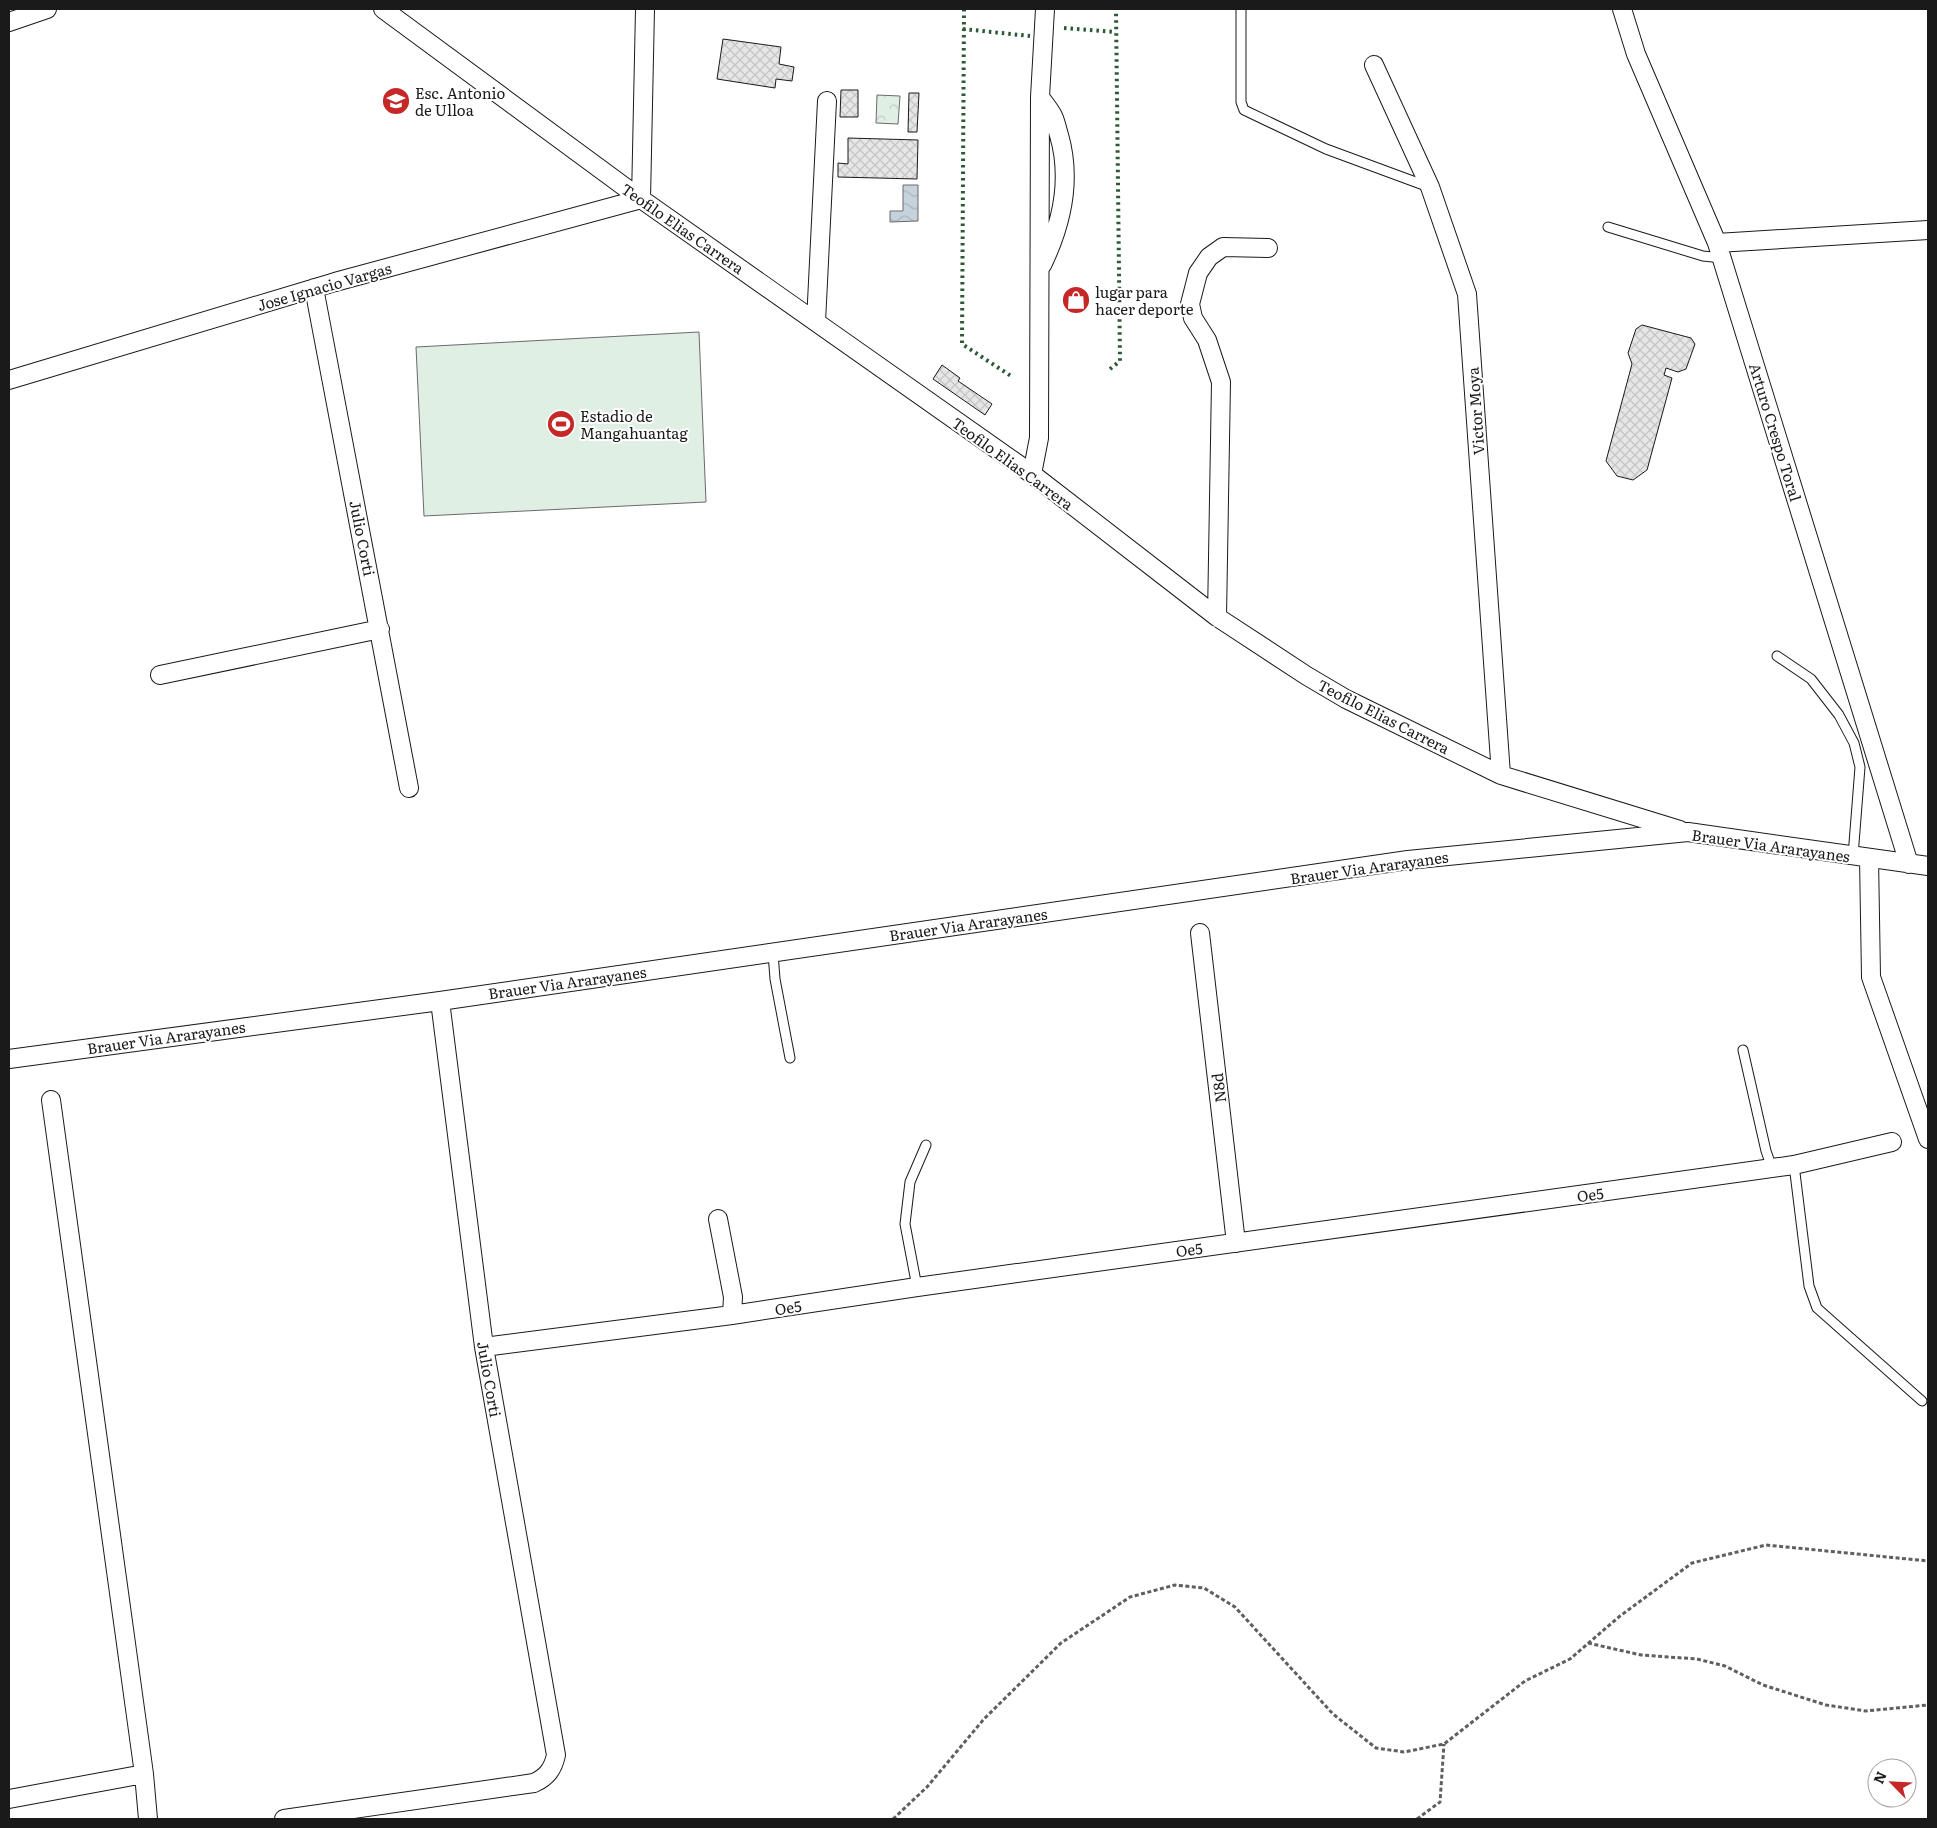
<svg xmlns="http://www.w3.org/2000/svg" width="1937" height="1828" font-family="Literata,serif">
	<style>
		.grass { fill: #e0efe3; stroke: #6a6a6a }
		.park { fill: url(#park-crowns); stroke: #6a6a6a }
		.water { fill: url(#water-waves); stroke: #6a6a6a }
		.building { fill: url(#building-cross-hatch); stroke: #1a1a1a }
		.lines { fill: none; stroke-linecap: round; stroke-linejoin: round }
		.lane-casing { stroke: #1a1a1a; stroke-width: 11 }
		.street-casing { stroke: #1a1a1a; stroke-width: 20 }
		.path { stroke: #5f5f5f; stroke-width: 3; stroke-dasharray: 4 2.5; stroke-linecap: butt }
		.lane { stroke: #fff; stroke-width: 9 }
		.street { stroke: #fff; stroke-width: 18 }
		.hedge { stroke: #2b5a34; stroke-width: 4; stroke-dasharray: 2.5 4; stroke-linecap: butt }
		.labels { text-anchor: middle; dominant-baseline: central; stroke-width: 4; stroke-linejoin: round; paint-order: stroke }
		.poi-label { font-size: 15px; fill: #1a1a1a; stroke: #fff; text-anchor: start }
		.street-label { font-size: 15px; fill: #1a1a1a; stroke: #fff }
	</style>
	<defs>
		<pattern id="park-crowns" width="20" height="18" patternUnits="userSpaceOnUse" patternTransform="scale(1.25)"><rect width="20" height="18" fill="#e0efe3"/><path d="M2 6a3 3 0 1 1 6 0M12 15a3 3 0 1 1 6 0" fill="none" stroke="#c0ccc2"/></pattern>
		<pattern id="water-waves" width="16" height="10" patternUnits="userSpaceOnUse" patternTransform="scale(1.25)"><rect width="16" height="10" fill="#c6d2dc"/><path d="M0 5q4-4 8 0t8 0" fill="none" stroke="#aab4bc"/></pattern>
		<pattern id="building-cross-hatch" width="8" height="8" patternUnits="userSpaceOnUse" patternTransform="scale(1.25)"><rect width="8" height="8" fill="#e6e6e6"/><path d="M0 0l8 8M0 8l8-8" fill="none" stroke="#c5c5c5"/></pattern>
	</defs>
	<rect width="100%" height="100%" fill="#fff"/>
	<!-- grass -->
	<path class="grass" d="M699,332L706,502L424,516L416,347Z"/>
	<!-- park -->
	<path class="park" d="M877,95L900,96L898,124L876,123Z"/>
	<!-- water -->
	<path class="water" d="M903,185H918V221L890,222V211H903Z"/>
	<!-- building -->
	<path class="building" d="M723,39L781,47L779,64L794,67L792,81L776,79L775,88L717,79Z
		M841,90H858V117H840Z
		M909,93H919L917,132H908Z
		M848,138L918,140L917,179L838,177V163L848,164Z
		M1642,325L1691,338L1695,344L1686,369L1678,372L1666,368L1664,375L1672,378L1647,470L1633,480L1617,476L1606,461L1632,364L1628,353L1636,329Z
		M942,365L960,378L958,381L992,404L985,415L933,379Z"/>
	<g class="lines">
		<defs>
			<path id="lane" d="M1241,9V102L1244,110L1326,149L1429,187
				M1608,227L1703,256L1722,258
				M1777,656L1811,679L1839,715L1854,743L1860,767L1853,856
				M773,953L775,979L790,1058
				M1743,1050L1766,1151L1772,1168
				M1794,1165L1809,1286L1817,1308L1922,1401
				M917,1287L905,1224L910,1182L926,1145"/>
			<path id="street" d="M383,9L641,199L1032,474L1217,617L1307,676L1346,699L1501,775L1680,830
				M1622,9L1636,54L1717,243L1909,864
				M9,22L47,9
				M1374,65L1430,187L1467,294L1501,775
				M1040,97C1044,103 1050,110 1053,116C1056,122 1057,129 1059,135C1072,180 1062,224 1042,265
				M1717,243L1928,230
				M314,288L409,788
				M816,322L827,101
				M9,380L335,282L641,199L645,9
				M1032,474L1039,438L1040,97L1045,9
				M1217,617L1221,382L1207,340L1193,318L1190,304L1198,273L1209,257L1223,247L1268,248
				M160,675L380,629
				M1869,858L1871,977L1928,1139
				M1200,933L1236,1243
				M9,1059L440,1001L1408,860L1688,832L1928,866
				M51,1100L144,1774L148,1819
				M718,1219L733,1297L732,1315
				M484,1347L732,1315L917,1287L1794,1165L1892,1142
				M9,1799L144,1774
				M284,1819L534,1783C547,1777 553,1769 556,1755L484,1347L440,1001"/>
		</defs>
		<!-- lane casing -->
		<use href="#lane" class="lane-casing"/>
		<!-- street casing -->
		<use href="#street" class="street-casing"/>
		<!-- path -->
		<path class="path" d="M1588,1643L1641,1655L1697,1659L1725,1666L1763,1685L1826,1705L1866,1711L1928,1705
			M893,1819L927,1787L984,1719L1061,1643L1130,1597L1175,1585L1204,1588L1235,1607L1333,1714L1376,1748L1404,1752L1444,1744L1525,1681L1570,1659L1620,1616L1692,1563L1766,1545L1928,1561
			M1417,1819L1440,1802L1444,1744"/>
		<!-- lane -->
		<use href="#lane" class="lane"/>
		<!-- street -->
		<use href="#street" class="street"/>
		<!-- hedge -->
		<path class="hedge" d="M964,9L962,344L1011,376
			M1064,28L1116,32
			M963,29L1030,36
			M1110,369L1120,361L1116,9"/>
	</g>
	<!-- icons -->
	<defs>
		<symbol id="school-disc" viewBox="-11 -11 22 22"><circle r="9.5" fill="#c62828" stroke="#fff"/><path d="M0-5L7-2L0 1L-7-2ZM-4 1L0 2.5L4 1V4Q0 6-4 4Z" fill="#fff"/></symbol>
		<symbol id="shop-disc" viewBox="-11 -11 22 22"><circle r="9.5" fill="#c62828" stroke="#fff"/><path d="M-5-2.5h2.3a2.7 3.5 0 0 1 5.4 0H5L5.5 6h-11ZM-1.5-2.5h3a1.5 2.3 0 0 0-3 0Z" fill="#fff"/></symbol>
		<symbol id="stadium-disc" viewBox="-11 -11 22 22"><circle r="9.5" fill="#c62828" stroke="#fff"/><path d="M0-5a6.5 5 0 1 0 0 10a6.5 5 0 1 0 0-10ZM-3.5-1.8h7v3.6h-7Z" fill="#fff"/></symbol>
	</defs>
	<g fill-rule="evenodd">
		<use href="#school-disc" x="380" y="85" width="32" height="32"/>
		<use href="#shop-disc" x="1060" y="284" width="32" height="32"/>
		<use href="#stadium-disc" x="545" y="408" width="32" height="32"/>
	</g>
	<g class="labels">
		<!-- poi labels -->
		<g class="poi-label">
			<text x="415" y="92">Esc. Antonio<tspan x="415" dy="17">de Ulloa</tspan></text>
			<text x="1095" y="291">lugar para<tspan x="1095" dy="17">hacer deporte</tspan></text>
			<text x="580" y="415">Estadio de<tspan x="580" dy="17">Mangahuantag</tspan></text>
		</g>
		<!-- street labels -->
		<g class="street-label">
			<text transform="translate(683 228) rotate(35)">Teofilo Elias Carrera</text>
			<text transform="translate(324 286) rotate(-16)">Jose Ignacio Vargas</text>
			<text transform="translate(1475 411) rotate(-94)">Victor Moya</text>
			<text transform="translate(1776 432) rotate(73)">Arturo Crespo Toral</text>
			<text transform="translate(1013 463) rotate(36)">Teofilo Elias Carrera</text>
			<text transform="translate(363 538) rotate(79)">Julio Corti</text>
			<text transform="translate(1384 716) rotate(27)">Teofilo Elias Carrera</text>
			<text transform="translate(1771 845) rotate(8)">Brauer Via Ararayanes</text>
			<text transform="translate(1369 867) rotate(-8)">Brauer Via Ararayanes</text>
			<text transform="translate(968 924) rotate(-8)">Brauer Via Ararayanes</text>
			<text transform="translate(567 982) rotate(-8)">Brauer Via Ararayanes</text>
			<text transform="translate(166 1037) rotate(-8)">Brauer Via Ararayanes</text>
			<text transform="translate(1218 1088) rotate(-97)">N8d</text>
			<text transform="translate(1590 1194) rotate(-8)">Oe5</text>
			<text transform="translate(1189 1249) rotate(-8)">Oe5</text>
			<text transform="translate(788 1307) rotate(-9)">Oe5</text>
			<text transform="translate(490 1379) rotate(80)">Julio Corti</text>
		</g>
	</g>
	<!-- border -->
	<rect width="1937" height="1828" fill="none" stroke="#1a1a1a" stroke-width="20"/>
	<!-- north arrow -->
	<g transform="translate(1892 1783) rotate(294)"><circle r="24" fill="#ffffff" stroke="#a3a3a3"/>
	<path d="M0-4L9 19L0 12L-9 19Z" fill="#c62828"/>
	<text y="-8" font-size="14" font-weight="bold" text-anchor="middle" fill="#1a1a1a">N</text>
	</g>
</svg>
